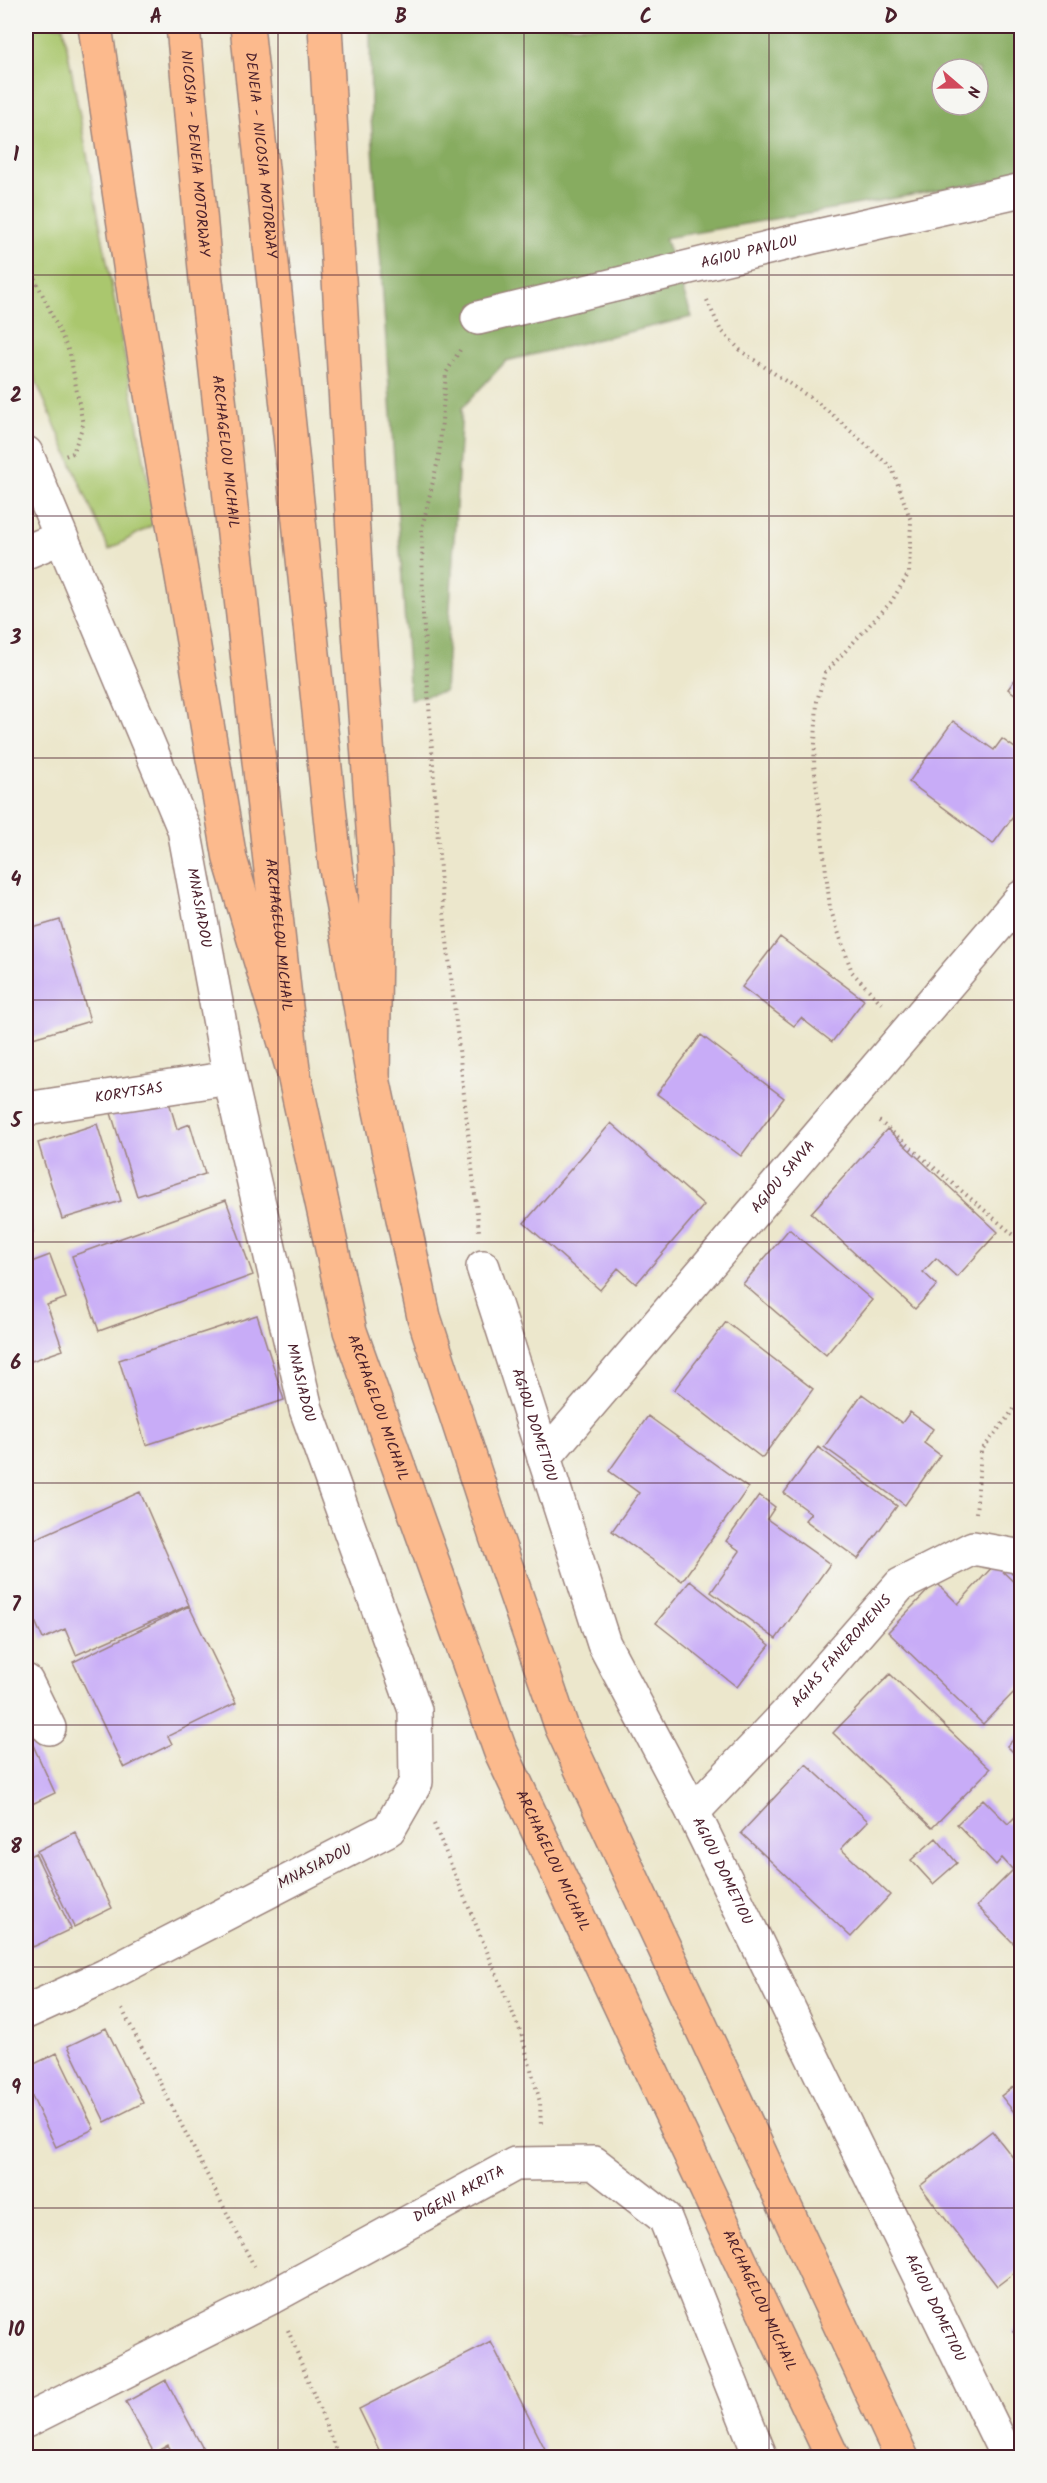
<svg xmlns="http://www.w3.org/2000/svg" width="1047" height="2483" font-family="Kalam,sans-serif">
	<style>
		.green { fill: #aac76e; stroke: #7a734c; stroke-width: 1.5 }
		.forest { fill: #87ac61; stroke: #686646; stroke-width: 1.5; fill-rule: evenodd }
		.building { fill: #c8acf7 }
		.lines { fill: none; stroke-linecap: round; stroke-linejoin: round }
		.minor-casing { stroke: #9b837c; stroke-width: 36 }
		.trunk-casing { stroke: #9b837c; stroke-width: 36 }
		.motorway-casing { stroke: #9b837c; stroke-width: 36 }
		.path { stroke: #9b837c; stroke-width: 4; stroke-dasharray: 1.5 4.5; stroke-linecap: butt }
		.minor { stroke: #fff; stroke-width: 33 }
		.trunk { stroke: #fcba8d; stroke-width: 33 }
		.motorway { stroke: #fcba8d; stroke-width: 33 }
		.grid { fill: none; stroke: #4a1f2b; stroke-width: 1.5; stroke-opacity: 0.55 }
		.labels { text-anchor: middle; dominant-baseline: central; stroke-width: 5; stroke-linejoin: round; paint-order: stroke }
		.street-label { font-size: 15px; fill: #4a1f2b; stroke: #f6f6f2 }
		.neatline { fill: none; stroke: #4a1f2b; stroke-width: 2 }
		.grid-label { font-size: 20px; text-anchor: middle; font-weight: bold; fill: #4a1f2b }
	</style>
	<rect width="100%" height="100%" fill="#f6f6f2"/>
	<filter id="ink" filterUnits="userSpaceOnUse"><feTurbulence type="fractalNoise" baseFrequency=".0167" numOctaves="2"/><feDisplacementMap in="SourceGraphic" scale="12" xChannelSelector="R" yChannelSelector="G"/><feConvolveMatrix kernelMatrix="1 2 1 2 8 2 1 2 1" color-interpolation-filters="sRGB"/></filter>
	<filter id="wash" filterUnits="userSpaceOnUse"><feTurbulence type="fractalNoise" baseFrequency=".008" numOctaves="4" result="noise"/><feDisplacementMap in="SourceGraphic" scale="24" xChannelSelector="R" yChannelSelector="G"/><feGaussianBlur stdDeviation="1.35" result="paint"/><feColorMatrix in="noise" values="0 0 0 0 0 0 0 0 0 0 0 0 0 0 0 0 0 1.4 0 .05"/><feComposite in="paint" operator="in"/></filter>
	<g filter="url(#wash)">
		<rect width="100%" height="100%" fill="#ece7cc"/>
		<!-- green -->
		<path class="green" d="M26,26H63L156,523L109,550L26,358Z"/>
		<!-- forest -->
		<path class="forest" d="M370,26H1021V176L665,238L692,317L506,361L462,408L445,691L410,699L371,117ZM942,69H978V105H942Z"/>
		<g id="blocks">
			<!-- building -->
			<path class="building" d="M1022,670V699L1008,689Z
				M953,721L994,750L1002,739L1022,753V805L993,844L909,782Z
				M60,920L90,1021L26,1040V930Z
				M780,937L864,1000L832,1042L801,1018L794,1026L742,987Z
				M701,1035L784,1098L741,1156L657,1094Z
				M167,1095L177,1129L190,1124L205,1174L137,1196L111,1113Z
				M611,1123L704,1205L636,1284L618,1268L600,1290L524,1223Z
				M97,1124L121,1201L62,1219L38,1143Z
				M887,1129L998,1232L957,1277L936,1258L923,1272L937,1285L915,1309L811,1213Z
				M226,1200L253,1275L99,1331L72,1256Z
				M26,1213L33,1232L26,1235Z
				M789,1229L872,1300L826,1355L743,1284Z
				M50,1255L66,1298L47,1305L63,1350L26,1363V1264Z
				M257,1315L284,1400L146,1445L119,1360Z
				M726,1322L813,1389L762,1458L674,1390Z
				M862,1394L902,1423L910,1412L933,1429L924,1443L940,1455L905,1505L824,1447Z
				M648,1416L748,1488L682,1581L612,1531L639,1493L609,1471Z
				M818,1447L897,1506L858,1559L805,1520L811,1513L784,1493Z
				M140,1492L189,1605L76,1655L65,1629L43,1639L26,1601V1543Z
				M759,1495L775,1507L767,1519L830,1564L776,1639L711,1592L740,1551L726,1541Z
				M995,1564L1022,1590V1684L983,1724L888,1632L936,1582L958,1604Z
				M690,1581L770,1645L737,1687L656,1623Z
				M189,1606L236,1703L168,1736L172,1744L124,1768L73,1662Z
				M890,1674L990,1769L932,1828L833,1733Z
				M26,1730L55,1793L26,1807Z
				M1022,1731V1761L1007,1746Z
				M806,1764L868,1821L841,1849L890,1895L851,1937L741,1833Z
				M983,1799L1008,1824L1015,1817L1022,1823V1952L977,1906L1013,1870L1002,1858L996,1865L957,1824Z
				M75,1832L112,1908L74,1927L37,1851Z
				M936,1838L957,1863L933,1884L911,1860Z
				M35,1853L71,1929L33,1947L26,1931V1858Z
				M106,2028L143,2103L105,2122L68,2046Z
				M57,2053L94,2129L56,2147L26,2084V2068Z
				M1022,2080V2122L1001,2096Z
				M992,2131L1022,2169V2267L997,2286L920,2186Z
				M1022,2321V2339L1013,2332Z
				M491,2342L546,2451L533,2458H383L359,2409Z
				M166,2380L208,2458H175L168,2445L154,2453L126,2402Z
				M168,2450L173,2458H155Z"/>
		</g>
	</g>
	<g filter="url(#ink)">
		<use href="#blocks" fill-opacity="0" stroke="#9b837c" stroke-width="1.5"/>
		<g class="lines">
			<defs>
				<g id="minor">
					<path id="s1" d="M478,318L813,237L1022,190"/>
					<path id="s2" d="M26,453L184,829L230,1078L306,1409L415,1710L416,1782L389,1829L105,1976L26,2012"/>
					<path d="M26,552L60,538"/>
					<path id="s3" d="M26,1109L230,1078"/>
					<path id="s4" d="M483,1267L604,1644L693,1812L1008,2458"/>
					<path id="s5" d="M544,1458L1022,897"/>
					<path d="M26,1681L49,1728"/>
					<path id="s6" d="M693,1812L796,1704L900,1585L973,1548L1022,1557"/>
					<path id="s7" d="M26,2421L270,2298L515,2164L594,2163L665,2218L761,2458"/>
				</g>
				<g id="trunk">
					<path id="s8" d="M95,26L135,300L230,859L293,1070L350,1331L500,1750L833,2458"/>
					<path d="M325,26L357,603L376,870L373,1078L424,1317L496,1537L562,1728L902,2458"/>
				</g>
				<g id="motorway">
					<path id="s9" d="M183,26L206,280L293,1070"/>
					<path id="s10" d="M247,26L335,863L373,1078"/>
				</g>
			</defs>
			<!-- minor casing -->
			<use href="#minor" class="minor-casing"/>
			<!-- trunk casing -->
			<use href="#trunk" class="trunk-casing"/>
			<!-- motorway casing -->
			<use href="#motorway" class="motorway-casing"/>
			<!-- path -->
			<path class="path" d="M26,237L33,274L70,354L83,425L73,453L65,456
				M707,300L720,329L741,351L821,405L892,468L911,521L909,573L891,602L825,673L817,701L814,764L830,908L852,972L882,1004
				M460,350L446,373L439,456L422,528L423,614L441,886L479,1231
				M879,1121L1022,1242
				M976,1513L981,1451L1022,1399
				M434,1824L521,2033L540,2102L541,2127
				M122,2009L254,2266
				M288,2330L339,2458"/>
			<!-- minor -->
			<use href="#minor" class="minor"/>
			<!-- trunk -->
			<use href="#trunk" class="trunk"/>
			<!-- motorway -->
			<use href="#motorway" class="motorway"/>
		</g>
	</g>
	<!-- grid -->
	<path class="grid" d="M278,26V2458M524,26V2458M769,26V2458M26,275H1022M26,516H1022M26,758H1022M26,1000H1022M26,1242H1022M26,1483H1022M26,1725H1022M26,1967H1022M26,2208H1022"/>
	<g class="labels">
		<!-- street labels -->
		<g class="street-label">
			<text stroke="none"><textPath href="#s9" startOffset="128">NICOSIA - DENEIA MOTORWAY</textPath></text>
			<text stroke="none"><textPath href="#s10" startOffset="130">DENEIA - NICOSIA MOTORWAY</textPath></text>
			<text stroke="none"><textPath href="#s1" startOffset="279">AGIOU PAVLOU</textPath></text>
			<text stroke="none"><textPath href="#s9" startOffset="428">ARCHAGELOU MICHAIL</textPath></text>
			<text stroke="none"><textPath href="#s2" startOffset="488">MNASIADOU</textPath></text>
			<text stroke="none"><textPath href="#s9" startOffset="914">ARCHAGELOU MICHAIL</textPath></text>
			<text stroke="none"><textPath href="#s3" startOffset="104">KORYTSAS</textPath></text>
			<text stroke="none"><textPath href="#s5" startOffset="369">AGIOU SAVVA</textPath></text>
			<text stroke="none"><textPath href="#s2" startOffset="974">MNASIADOU</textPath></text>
			<text stroke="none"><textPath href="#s8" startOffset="1413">ARCHAGELOU MICHAIL</textPath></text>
			<text stroke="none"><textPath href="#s4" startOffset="166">AGIOU DOMETIOU</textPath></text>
			<text stroke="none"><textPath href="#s6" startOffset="219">AGIAS FANEROMENIS</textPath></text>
			<text stroke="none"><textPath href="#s8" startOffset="1899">ARCHAGELOU MICHAIL</textPath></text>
			<text transform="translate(315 1867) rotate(-27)">MNASIADOU</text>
			<text stroke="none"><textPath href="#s4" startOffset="652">AGIOU DOMETIOU</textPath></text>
			<text stroke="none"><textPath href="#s7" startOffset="489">DIGENI AKRITA</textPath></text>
			<text stroke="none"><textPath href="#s8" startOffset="2385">ARCHAGELOU MICHAIL</textPath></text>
			<text stroke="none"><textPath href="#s4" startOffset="1138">AGIOU DOMETIOU</textPath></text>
		</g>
	</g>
	<!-- margin -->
	<rect width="1047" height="2483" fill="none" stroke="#f6f6f2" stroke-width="66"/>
	<!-- north arrow -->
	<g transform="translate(960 87) rotate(110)"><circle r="28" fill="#f6f6f2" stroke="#b1a0a2" stroke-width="1.5"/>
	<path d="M0-4.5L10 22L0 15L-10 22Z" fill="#d1495b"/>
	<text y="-9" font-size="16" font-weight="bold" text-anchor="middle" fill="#4a1f2b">N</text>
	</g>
	<rect x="33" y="33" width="981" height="2417" class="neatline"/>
	<g class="grid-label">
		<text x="156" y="23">A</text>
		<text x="401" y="23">B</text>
		<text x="646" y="23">C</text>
		<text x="891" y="23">D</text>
		<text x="16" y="161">1</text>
		<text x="16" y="402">2</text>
		<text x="16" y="644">3</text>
		<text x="16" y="886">4</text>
		<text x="16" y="1127">5</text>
		<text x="16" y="1369">6</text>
		<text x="16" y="1611">7</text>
		<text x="16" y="1853">8</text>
		<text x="16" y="2094">9</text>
		<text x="16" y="2336">10</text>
	</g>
</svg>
